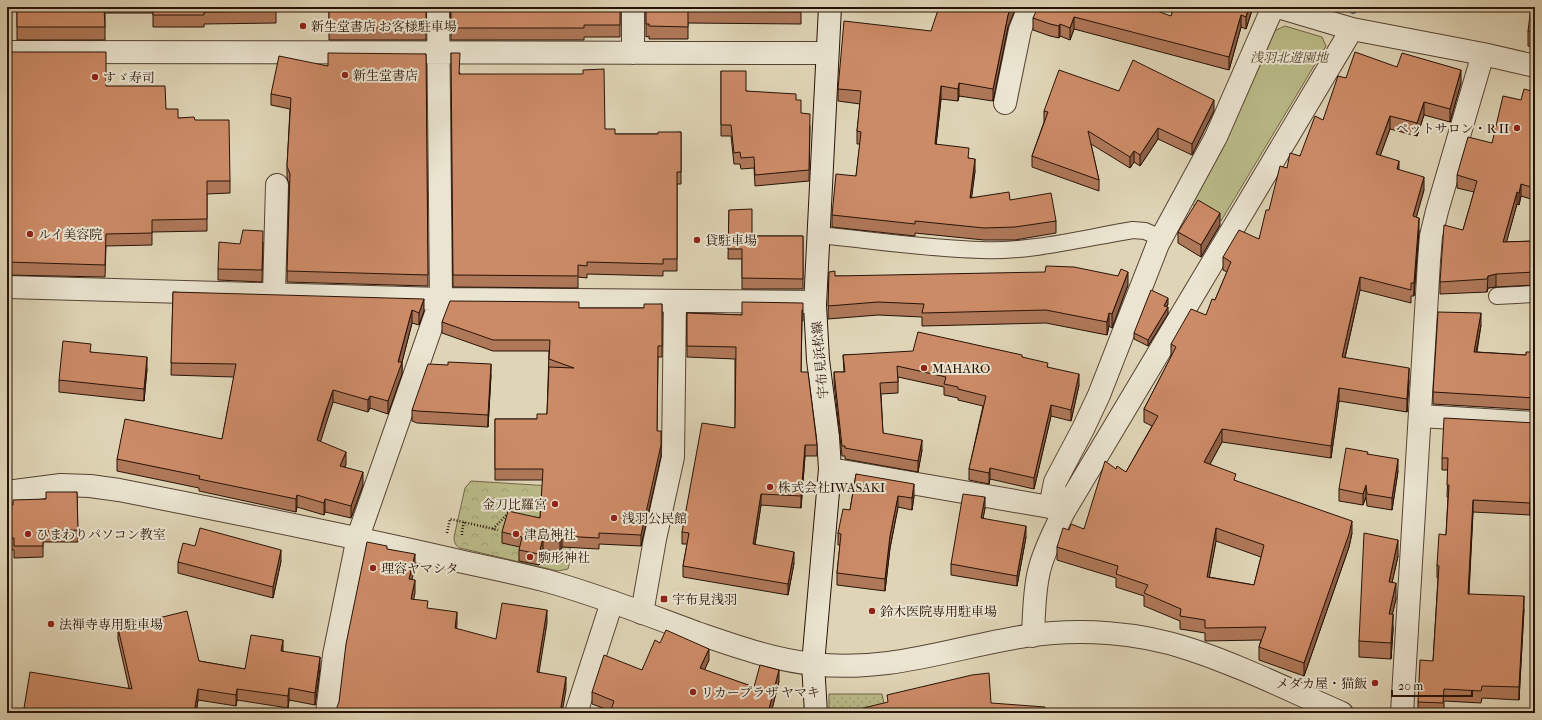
<svg xmlns="http://www.w3.org/2000/svg" width="1542" height="720" font-family="'IM FELL French Canon','Noto Serif JP',serif">
	<style>
		.grass { fill: url(#grass-dots); stroke: #716648 }
		.forest { fill: url(#forest-crowns); stroke: #716648 }
		.park { fill: #babb88; stroke: #716648 }
		.lines { fill: none; stroke-linecap: round; stroke-linejoin: round }
		.stream { stroke: #6b7471; stroke-width: 8 }
		.service-casing { stroke: #564333; stroke-width: 18 }
		.minor-casing { stroke: #564333; stroke-width: 24 }
		.tertiary-casing { stroke: #564333; stroke-width: 24 }
		.secondary-casing { stroke: #281207; stroke-width: 24 }
		.path { stroke: #281207; stroke-width: 2.5; stroke-dasharray: 1 2; stroke-linecap: butt }
		.service { stroke: #eae4d0; stroke-width: 16 }
		.minor { stroke: #eae4d0; stroke-width: 22 }
		.tertiary { stroke: #eae4d0; stroke-width: 22 }
		.secondary { stroke: #eae4d0; stroke-width: 22 }
		.wall { fill: #af7859; stroke: #281207; fill-rule: evenodd }
		.shaded-wall { fill: #8f6148; stroke: #281207 }
		.building { fill: #cc8b67; stroke: #281207; fill-rule: evenodd }
		.poi-dot { fill: #8f2418; stroke: #eae4d0; stroke-width: 1.5 }
		.labels { text-anchor: middle; dominant-baseline: central; stroke-width: 4; stroke-linejoin: round; paint-order: stroke }
		.poi-label { font-size: 13px; fill: #281207; stroke: #eae4d0; text-anchor: start }
		.park-label { font-size: 13px; font-style: italic; fill: #54452e; stroke: #eae4d0 }
		.street-label { font-size: 13px; fill: #281207; stroke: #eae4d0 }
	</style>
	<defs>
		<pattern id="grass-dots" width="8" height="8" patternUnits="userSpaceOnUse"><rect width="8" height="8" fill="#babb88"/><path d="M2 2h.1M6 6h.1" fill="none" stroke="#a0a074" stroke-width="1.8" stroke-linecap="round"/></pattern>
		<pattern id="forest-crowns" width="20" height="18" patternUnits="userSpaceOnUse"><rect width="20" height="18" fill="#babb88"/><path d="M2 6a3 3 0 1 1 6 0M12 15a3 3 0 1 1 6 0" fill="none" stroke="#a0a074"/></pattern>
	</defs>
	<rect width="100%" height="100%" fill="#dfd5b6"/>
	<filter id="stains"><feTurbulence type="fractalNoise" baseFrequency=".005" numOctaves="4"/><feColorMatrix values="0 0 0 0 .2 0 0 0 0 .09 0 0 0 0 .02 0 0 0 .5 -.17"/></filter>
	<radialGradient id="worn" r=".72"><stop offset=".6" stop-color="#630" stop-opacity="0"/><stop offset="1" stop-color="#630" stop-opacity=".3"/></radialGradient>
	<!-- grass -->
	<path class="grass" d="M829,694H882L886,713H829Z"/>
	<!-- forest -->
	<path class="forest" d="M471,481L567,487L574,496L569,565L568,569L558,571L460,548C456,546 454,543 454,537L465,488Z"/>
	<!-- park -->
	<path class="park" d="M1285,26L1322,37L1326,46L1221,221L1190,203L1272,32Z"/>
	<g class="lines">
		<!-- stream -->
		<path class="stream" d="M1353,10L1355,7"/>
		<defs>
			<path id="service" d="M818,235C872,240 928,249 982,250C1032,252 1084,238 1133,230L1145,231L1161,238
				M1497,296L1535,294"/>
			<path id="minor" d="M633,7V53
				M1278,7L1352,29L1483,54L1535,66
				M7,52L827,53
				M1005,103L1020,30L1029,7
				M7,287L441,299L815,302
				M274,294L277,185
				M1420,416L1535,423
				M830,471H842L1050,507L1063,513
				M1050,507L1055,482L1083,429L1099,395L1158,244L1216,137L1273,7
				M642,613L655,539L673,457L675,301
				M1033,636C1034,614 1034,592 1039,571C1044,550 1054,532 1063,513L1352,29
				M327,713L334,655L358,537L441,299L438,7
				M576,713L612,602
				M1402,713L1429,261L1431,236L1437,211L1483,54"/>
			<path id="tertiary" d="M7,492L61,485L90,486L119,490C231,512 343,534 455,560C485,567 517,573 547,581C598,595 648,615 697,633C735,646 774,660 813,664C889,673 954,647 1026,636C1080,628 1138,632 1189,649C1241,666 1291,691 1342,713"/>
			<path id="secondary" d="M816,713L813,664L830,469L828,437L818,360L815,305L830,7"/>
		</defs>
		<!-- service casing -->
		<use href="#service" class="service-casing"/>
		<!-- minor casing -->
		<use href="#minor" class="minor-casing"/>
		<!-- tertiary casing -->
		<use href="#tertiary" class="tertiary-casing"/>
		<!-- secondary casing -->
		<use href="#secondary" class="secondary-casing"/>
		<!-- path -->
		<path class="path" d="M493,529L518,503L523,502L539,503
			M447,533L450,519L498,530
			M462,535V531L464,522"/>
		<!-- service -->
		<use href="#service" class="service"/>
		<!-- minor -->
		<use href="#minor" class="minor"/>
		<!-- tertiary -->
		<use href="#tertiary" class="tertiary"/>
		<!-- secondary -->
		<use href="#secondary" class="secondary"/>
	</g>
	<!-- wall -->
	<path class="wall" d="M17,7H276V23L204,24V27H153V13H105V40H17Z
		M329,7H426V40H329Z
		M450,7H620V37H584V40H451Z
		M646,7H801V24L688,23V39H649V36L646,37Z
		M1174,7H1253L1246,29L1241,27L1229,70L1074,29L1070,40L1060,36L1059,38L1050,36L1033,30V18L1171,16Z
		M1324,7H1341L1339,12Z
		M1535,7V47L1528,46V31Z
		M1008,27L993,101L959,96L958,101L941,99L936,144L969,158L975,171L971,198L1010,200L1056,221V233L1015,240H984L915,233V236L832,227V215L856,176L860,144H857V131L860,104L838,101V89L931,31Z
		M7,52L106,86L166,109L178,118L195,120L230,181V193L207,194V231L152,232V245L106,246L105,277L7,275Z
		M451,53L460,74L605,129L615,134H658L681,132V184H677V271H663V276L587,274V278L578,277V288L453,287Z
		M426,54L428,286L287,282L289,184L287,178V166L290,109L271,105V94L328,66Z
		M1397,67L1461,83L1450,122L1424,115L1417,136L1390,129L1380,156L1399,170L1424,190L1416,217L1419,231L1414,296H1411V303L1360,290L1345,358L1409,381L1407,412L1339,401L1331,458L1222,442L1210,464L1236,481L1352,533L1349,547L1304,676L1259,660V647L1261,640L1205,641V633L1180,629V621L1144,606V596L1116,587V578L1057,560V547L1069,530L1084,529L1116,469L1126,472L1152,426L1144,422V409L1171,357V344L1206,315L1215,300L1227,272L1223,270V257L1259,239L1269,210L1287,168L1300,156L1323,120L1346,78ZM1216,541L1261,557L1254,585L1209,577Z
		M721,71L746,91L796,100L801,113L810,126L809,181L755,186L754,168L741,169L740,164H734L731,136H721Z
		M1119,91L1214,111L1192,155L1158,139L1140,166L1134,162L1130,168L1091,144L1099,180V191L1032,167V156L1044,122V111Z
		M1535,92V199L1534,200L1521,196L1519,205L1517,204L1506,242L1535,241V285L1496,287L1488,288L1487,292L1440,294V282L1463,230L1474,192L1457,188V175L1492,143L1521,100Z
		M729,210L752,236H803V289H742V259H728Z
		M1220,225L1201,257L1178,243V232Z
		M263,242L262,282L218,280V269L240,244Z
		M829,272L835,276L1128,285L1112,328L1109,326L1107,335L1046,323L922,326V317L878,315L828,319Z
		M173,292L424,311L419,325L412,323L402,362V374L388,414L370,408L368,412L333,402L325,425L320,442L346,464L345,467L363,485L351,518L325,512L324,515L297,507L296,512L199,491V488L117,471V459L222,439L234,377L171,375Z
		M662,304V357H658L657,431L661,456L641,546L599,544V549L562,547L560,553L543,549L539,565L519,561V550L520,547L502,543V532L540,518L543,480H495V419H537L547,414L549,351H493L442,333V322L579,308H644Z
		M1168,304L1166,307L1168,314L1148,346L1134,339V333Z
		M803,310V321H802L801,372L817,445V456H805L801,508L761,505L755,545L794,563L788,595L683,577V566L687,544H682V532L735,428V359L687,357V313L742,315Z
		M1481,325L1477,352L1526,355L1535,352V410L1433,404V392Z
		M91,352L147,369L144,401L59,392V380Z
		M843,355L1022,357L1048,367L1079,385L1071,421L1051,416L1034,489L990,479L989,484L969,480V469L983,406L958,400V398L944,395V387L898,377V393L881,394L883,433L922,450L918,472L845,459V456H842L834,383V372H844Z
		M491,375L488,427L417,423L412,421V410Z
		M1535,423V468L1533,467L1530,515L1473,512L1469,594L1524,609L1519,700L1482,698L1481,703L1444,701V713H1418V702L1433,661L1438,578H1437V565L1446,535L1448,497H1447L1448,470H1442V458Z
		M1368,454L1398,471L1392,510L1367,506L1366,497L1363,505L1339,501V489Z
		M856,474L914,496L912,510L898,507L890,548L885,591L837,585V573L840,545H838V533L850,510Z
		M77,492L78,542H43V557L14,558V550H7V505H13L46,499Z
		M985,508L983,518L1026,537L1017,586L951,575V564Z
		M195,546L281,561L273,598L178,573V562Z
		M1398,556L1392,582L1396,599L1392,614L1393,630L1391,659L1359,657V641Z
		M118,628L199,661L245,669L283,651L320,669L315,705L289,700L288,708L237,700L236,706L198,700L196,713H24V708L129,688L118,639Z
		M660,643L709,660L704,670L754,687L779,681L772,709L611,711L592,704V692L642,670Z"/>
	<!-- shaded-wall -->
	<path class="shaded-wall" d="M1011,7H1016L1008,27L993,101V89L1008,15Z
		M1249,7H1253L1246,29V17Z
		M1241,15V27L1229,70V57Z
		M1074,17V29L1070,40V28Z
		M1060,24V36L1059,38V26Z
		M1461,70V83L1450,122V109Z
		M959,83V96L958,101V89Z
		M941,86V99L935,156V144Z
		M1214,100V111L1192,155V144Z
		M1424,102V115L1417,136V123Z
		M1390,116V129L1376,167V154Z
		M1158,128V139L1140,166V155Z
		M1134,151V162L1130,168V157Z
		M975,159V171L970,211V198Z
		M1399,161V174L1397,169Z
		M1424,177V190L1413,229V216Z
		M1521,184V196L1519,205V193Z
		M1535,186V199L1534,200V188Z
		M1517,192V204L1503,255V242Z
		M1220,213V225L1201,257V245Z
		M1419,218V231L1414,296V283Z
		M1128,272V285L1112,328V314Z
		M1496,274V287L1488,288L1487,292L1488,276Z
		M1360,277V290L1342,370V357Z
		M1168,298V304L1164,312V306Z
		M424,299V311L419,325V313Z
		M1168,307V314L1148,346V340Z
		M412,310V323L402,362V374L388,414V401Z
		M1109,313V326L1107,335V322Z
		M1481,313V325L1474,364V352Z
		M147,357V369L144,401V389Z
		M491,364V375L488,427V415Z
		M1409,368V381L1407,412V399Z
		M1079,374V385L1071,421V410Z
		M1339,388V401L1331,458V446Z
		M333,390V402L317,453V440Z
		M370,396V408L368,412V400Z
		M1051,405V416L1034,489V478Z
		M1222,429V442L1204,475V462Z
		M661,431V456L641,546V535Z
		M922,440V450L918,472V461Z
		M805,445V456L801,508V496Z
		M346,452V464L340,479V466Z
		M1533,455V467L1530,515V503Z
		M1398,459V471L1392,510V498Z
		M990,468V479L989,484V473Z
		M363,472V485L351,518V506Z
		M914,484V496L912,510V498Z
		M1366,485V497L1363,505V494Z
		M761,494V505L753,556V544Z
		M297,495V507L296,512V499Z
		M898,496V507L890,548L885,591V579L890,536Z
		M985,497V508L981,529V518Z
		M325,499V512L324,515V503Z
		M1473,500V512L1468,606V594Z
		M1352,521V533L1349,547L1304,676V663Z
		M1026,526V537L1017,586V576Z
		M1216,528V541L1207,590V577Z
		M562,536V547L560,553V542Z
		M543,538V549L539,565V554Z
		M1398,540V556L1389,597V582Z
		M281,550V561L273,598V587Z
		M794,552V563L788,595V584Z
		M415,554V567L409,592V579Z
		M415,580V593L411,612V599Z
		M1396,583V599L1389,629V614Z
		M1524,596V609L1519,700V687Z
		M547,610V623L537,685V672Z
		M457,612V625L455,641V628Z
		M1393,614V630L1391,659V643Z
		M283,640V652L281,651Z
		M709,649V660L700,680V668Z
		M320,657V669L315,705V693Z
		M779,670V681L771,713L769,709Z
		M566,677V690L562,713H560Z
		M289,688V700L288,708V696Z
		M198,689V700L196,713H194Z
		M237,689V700L236,706V695Z"/>
	<!-- building -->
	<path class="building" d="M17,7H104L105,27H17Z
		M153,7H276V11L204,12V15H153Z
		M329,7H426V28H329Z
		M451,7H620V25H584V28H451Z
		M646,7H801V12L688,11V27L649,26V24H646Z
		M939,7H1011L1008,15L993,89L959,83L958,89L941,86L935,144L969,148L968,158L975,159L970,198L1009,192L1010,200L1051,193L1056,221L1015,227L984,228L915,221V224L832,215L836,174L856,176L861,132L857,131L861,91L838,89L844,21L931,31Z
		M1038,7H1146L1171,16L1174,7H1249L1246,17L1241,15L1229,57L1074,17L1070,28L1060,24L1059,26L1050,24L1033,18Z
		M1531,7H1535V32L1528,31Z
		M7,52H106V86H165L166,109H178V118L194,117L195,120H229L230,181H207V219L152,220V233L106,234L105,265L7,262Z
		M1355,52L1397,67L1402,53L1461,70L1450,109L1424,102L1417,123L1390,116L1376,154L1399,161L1397,169L1424,177L1413,216L1419,218L1414,283H1411V290L1360,277L1342,357L1409,368L1407,399L1339,388L1331,446L1222,429L1204,462L1236,474L1234,480L1352,521L1349,534L1304,663L1259,647L1266,627L1205,628V620L1180,616L1181,609L1144,593L1148,585L1116,574L1118,566L1057,547L1063,528L1069,530L1071,524L1084,529L1105,461L1116,469L1117,466L1126,472L1158,416L1144,409L1176,347L1171,344L1191,309L1206,315L1212,299L1215,300L1231,262L1223,257L1239,230L1259,239L1266,210H1269L1280,166L1287,168L1290,153L1300,156L1315,116L1323,120L1338,76L1346,78ZM1216,528L1264,545L1254,585L1207,577Z
		M328,53L426,54L428,275L287,271L290,174L287,166L291,98L271,94L279,56L328,66Z
		M451,53H460L459,74H583V70L604,69L605,129H615V134H658V132H681V172H677V259H663V264L587,262V266L578,265V276L453,275Z
		M1133,60L1214,100L1192,144L1158,128L1140,155L1134,151L1130,157L1088,131L1099,180L1032,156L1048,112L1044,111L1059,70L1119,91Z
		M721,71H746V91L796,94V100H801V113L810,114L809,170L755,175L754,157L741,158L740,152L734,153L731,125H721Z
		M1524,89L1535,92V186L1534,188L1521,184L1519,193L1517,192L1503,242L1535,241V272L1496,274L1488,276L1487,279L1440,282L1444,225L1463,230L1477,181L1457,175L1468,137L1492,143L1503,96L1521,100Z
		M1198,200L1220,213L1201,245L1178,232Z
		M752,209V236H803V279L742,278V249H728L729,210Z
		M243,230L263,231L262,270L218,269L219,242L240,244Z
		M1046,266L1074,267L1118,276L1121,269L1128,272L1112,314L1109,313L1107,322L1046,310L922,313L924,304L878,302L828,306L829,272L835,271V276L1045,272Z
		M1151,290L1168,298L1164,306L1168,307L1148,340L1134,333Z
		M173,292L424,299L419,313L412,310L398,362H402L388,401L370,396L368,400L333,390L325,413L317,440L346,452L340,466L363,472L351,506L325,499L324,503L297,495L296,499L199,479L200,476L117,459L125,419L222,439L236,364L171,363Z
		M450,301L579,302V308H644V304H662V346H658L657,431H661V445L641,535L599,533V538L562,536L560,542L543,538L539,554L519,550L522,537L502,532L508,511L540,518L543,469H495V419H537V414H547L549,367L574,368L549,359L550,340H493L442,322Z
		M742,302L803,303V310H802L801,372H808L817,445H805L801,496L761,494L753,544L794,552L788,584L683,566L689,533L682,532L702,423L735,428L736,347L687,346V313L742,315Z
		M1438,312L1481,313L1474,352L1526,355V352H1535V398L1433,392Z
		M918,332L1022,355V357L1048,363L1047,367L1079,374L1071,410L1051,405L1034,478L990,468L989,473L969,469L986,396L958,389V387L944,384L946,377L897,366L898,382L880,383L883,433L922,440L918,461L845,448V446H842L834,372H845L843,355L913,351Z
		M63,341L91,344L90,352L147,357L144,389L59,380Z
		M448,362L491,364L488,415L417,411L412,410L428,364L448,365Z
		M1444,418L1535,423V455H1533L1530,503L1473,500L1468,594L1524,596L1519,687L1482,686L1481,691L1444,689L1443,703L1418,702L1420,660L1433,661L1439,566L1437,565L1439,534L1446,535L1449,485H1447L1448,458H1442Z
		M1346,448L1368,452L1367,454L1398,459L1392,498L1367,494L1366,485L1363,494L1339,489Z
		M856,474L914,484L912,498L898,496L890,536L885,579L837,573L841,534L838,533L843,509L850,510Z
		M46,492H77L78,530L43,531V546H14V538L7,539V505H13V500L46,499Z
		M963,494L985,497L981,518L1026,526L1017,576L951,564Z
		M200,528L281,550L273,587L178,562L183,543L195,546Z
		M1364,533L1398,540L1389,582L1396,583L1389,614H1393L1391,643L1359,641Z
		M367,542L387,546V549L415,554L409,579L415,580L411,599L428,601L427,608L457,612L455,628L496,639L502,603L547,610L537,672L566,677L560,713H538L532,712V713H414L408,712V713H337V707L339,702L346,644Z
		M187,611L199,661L245,669L251,635L283,640L281,651L320,657L315,693L289,688L288,696L237,689L236,695L198,689L194,713H95L63,708L62,713H49L24,708L30,672L132,689L118,628Z
		M666,630L709,649L700,668L754,687L760,665L779,670L769,709H796V713H610L614,701L592,692L604,655L642,670L655,640L660,643Z
		M989,673L991,703L1045,707L1044,713H843L888,702L887,695L972,675Z
		M1318,711V713H1301Z"/>
	<!-- markers -->
	<g class="poi-dot">
		<circle cx="303" cy="26" r="4"/>
		<circle cx="345" cy="75" r="4"/>
		<circle cx="95" cy="77" r="4"/>
		<circle cx="1517" cy="128" r="4"/>
		<circle cx="30" cy="234" r="4"/>
		<circle cx="697" cy="240" r="4"/>
		<circle cx="924" cy="368" r="4"/>
		<circle cx="770" cy="487" r="4"/>
		<circle cx="555" cy="504" r="4"/>
		<circle cx="614" cy="518" r="4"/>
		<circle cx="28" cy="534" r="4"/>
		<circle cx="516" cy="534" r="4"/>
		<circle cx="530" cy="557" r="4"/>
		<circle cx="373" cy="568" r="4"/>
		<rect x="660" y="595" width="8" height="8" rx="2"/>
		<circle cx="872" cy="611" r="4"/>
		<circle cx="51" cy="624" r="4"/>
		<circle cx="1375" cy="683" r="4"/>
		<circle cx="693" cy="692" r="4"/>
	</g>
	<g class="labels">
		<!-- poi labels -->
		<g class="poi-label">
			<text x="311" y="26">新生堂書店 お客様駐車場</text>
			<text x="353" y="75">新生堂書店</text>
			<text x="103" y="77">すゞ寿司</text>
			<text x="1509" y="128" text-anchor="end">ペットサロン・R II</text>
			<text x="38" y="234">ルイ美容院</text>
			<text x="705" y="240">貸駐車場</text>
			<text x="932" y="368">MAHARO</text>
			<text x="778" y="487">株式会社IWASAKI</text>
			<text x="547" y="504" text-anchor="end">金刀比羅宮</text>
			<text x="622" y="518">浅羽公民館</text>
			<text x="36" y="534">ひまわりパソコン教室</text>
			<text x="524" y="534">津島神社</text>
			<text x="538" y="557">駒形神社</text>
			<text x="381" y="568">理容ヤマシタ</text>
			<text x="672" y="599">宇布見浅羽</text>
			<text x="880" y="611">鈴木医院専用駐車場</text>
			<text x="59" y="624">法禅寺専用駐車場</text>
			<text x="1367" y="683" text-anchor="end">メダカ屋・猫飯</text>
			<text x="701" y="692">リカープラザ ヤマキ</text>
		</g>
		<!-- park labels -->
		<g class="park-label">
			<text x="1289" y="57">浅羽北遊園地</text>
		</g>
		<!-- street labels -->
		<g class="street-label">
			<text transform="translate(820 360) rotate(-95)">宇布見浜松線</text>
		</g>
	</g>
	<!-- margin -->
	<rect width="1542" height="720" fill="none" stroke="#dfd5b6" stroke-width="24"/>
	<rect x="8" y="8" width="1526" height="704" fill="none" stroke="#281207" stroke-width="2"/>
	<rect x="12" y="12" width="1518" height="696" fill="none" stroke="#281207"/>
	<!-- scale -->
	<path d="M1392 690v6h80v-6" fill="none" stroke="#281207" stroke-width="2"/>
	<text x="1398" y="690" font-size="12" fill="#281207" stroke="#eae4d0" stroke-width="3" paint-order="stroke">20 m</text>
	<rect width="100%" height="100%" filter="url(#stains)"/>
	<rect width="100%" height="100%" fill="url(#worn)"/>
</svg>
